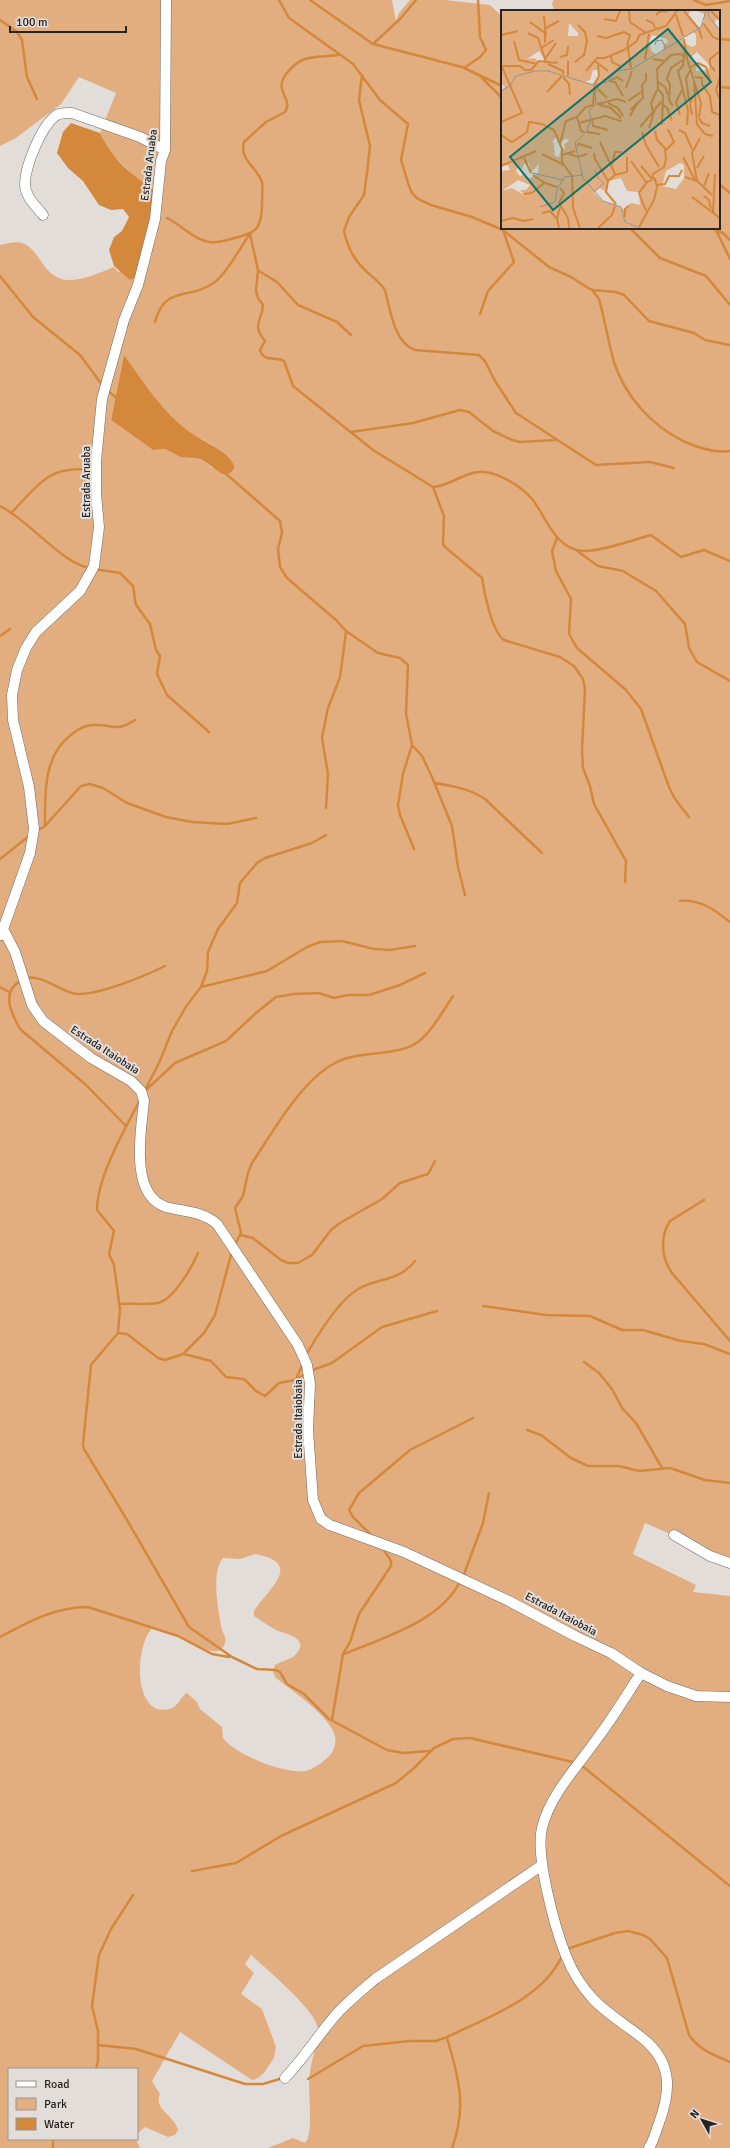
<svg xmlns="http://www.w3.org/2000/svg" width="730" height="2148" font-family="Signika,sans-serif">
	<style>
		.green { fill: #e2ae80; fill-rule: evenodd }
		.water { fill: #d3883c }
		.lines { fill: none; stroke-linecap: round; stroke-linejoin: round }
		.stream { stroke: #d3883c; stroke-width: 2.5 }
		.minor-casing { stroke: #6f6a66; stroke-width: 11 }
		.minor { stroke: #fff; stroke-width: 10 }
		.labels { text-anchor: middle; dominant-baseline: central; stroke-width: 4; stroke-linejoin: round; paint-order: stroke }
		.street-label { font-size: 11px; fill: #272523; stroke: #e3ddd9 }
		.inset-river { fill: none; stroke: #d3883c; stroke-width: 2 }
		.inset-road { fill: none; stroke: #989390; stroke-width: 1 }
		.view { fill: #0f766e; fill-opacity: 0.15; stroke: #0f766e; stroke-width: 2 }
		.inset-edge { fill: none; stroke: #272523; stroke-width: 2 }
	</style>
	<rect width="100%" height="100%" fill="#e3ddd9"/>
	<!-- green -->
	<path class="green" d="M0,0H392L396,21L399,13L410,0H445L490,5L502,16V228H719V11H554L552,3L554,0H730V1566L677,1537L645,1523L633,1554L696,1585L693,1592L730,1596V2148H268L293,2138L305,2143L308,2138C313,2116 307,2093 310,2071C312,2057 318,2044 318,2029C317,2011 266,1969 251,1955L245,1964L254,1973L241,1994L262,2009L276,2047L274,2058L264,2073L258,2078L252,2080L180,2032L152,2081L160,2094C153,2109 175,2116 178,2130L175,2135L168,2137L145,2127L137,2134V2069H9V2139H136L140,2148H0V245C6,244 16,241 22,243C41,249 42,279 69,280C84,280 101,272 114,267L119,273L137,179L107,149L100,133L116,93L79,77L61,104L16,138L0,146ZM124,355L159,403L178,423L192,434L213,445L232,462L212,468L201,459L187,458L165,449L153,450L111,420ZM255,1554C305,1563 268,1589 254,1611V1616C262,1621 270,1627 278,1631C287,1634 310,1639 296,1654C291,1660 281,1661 275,1665L273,1671L275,1677C292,1691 323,1711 333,1731C337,1740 336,1746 331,1754C326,1760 316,1767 309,1770C289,1777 234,1754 223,1738L222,1727L200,1709L197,1702L187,1693C181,1696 179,1705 172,1708C169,1710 161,1710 157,1709C133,1699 137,1644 152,1628C170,1625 218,1669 225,1643C227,1637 222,1632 221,1626C218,1607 211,1573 223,1558L240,1559Z"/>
	<!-- water -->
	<path class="water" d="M71,123L100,133C112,159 131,175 155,190L156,204L137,276L130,280L114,266L109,250L114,237L122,231L129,217L123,209L111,210L99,205L83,181L68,168L57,153L63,132Z
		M124,355C144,382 163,413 191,433C201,440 236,455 234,469L230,473L222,474L201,459L181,457L165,449L153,450L111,420Z"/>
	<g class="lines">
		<!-- stream -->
		<path class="stream" d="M279,0L289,18L353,64L380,100L408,124L401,160L409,186L412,193L418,199L431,205L472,217L503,230L549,267L571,277L588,288L593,290L616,292L624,295L649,321L694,333L705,340L730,345
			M310,0L373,44L462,67L502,86
			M694,0L706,5L730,1
			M0,20L17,32L22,40L27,77L37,99
			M719,39L730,40
			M373,44L401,18L416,0
			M464,68L480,57L486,50L480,37L478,0
			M362,75L359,100L370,146L367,173L364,195L349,217L344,231C347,245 354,260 365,270C372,277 380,282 385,290C390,309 394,343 415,350L479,355L485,361L495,381L516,413L596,465L650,462L674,468
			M479,75L502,98
			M719,87L730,88
			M719,184L730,193
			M167,218C181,225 194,240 210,242C217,243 224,241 231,239C256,233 262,230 262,203C262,197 263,189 262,182C257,167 239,160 244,142L266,122L285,112C291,103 284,98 282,89C281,84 283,78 286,74C303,53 314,58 339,55
			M630,228L660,258L706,276L730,305
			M711,228L723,233L730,240
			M716,230L730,259
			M250,234L258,270L256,291L258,298L263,305C262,323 251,323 265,341L260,350C264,363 275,356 284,361L293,386L373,450L433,487C451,486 466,470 485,472C501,474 522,487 532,499C547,518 555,549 583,551C600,552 633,540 651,535L681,557L704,550L730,561
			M259,271L277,282L298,305L337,322L351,335
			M0,276L33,317L80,355L103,386
			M593,291L599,299C605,320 608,341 614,362C625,396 651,425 683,441C698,448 714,453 730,451
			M480,314L488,291L514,262L503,230
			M155,322C165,284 190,301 215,282C227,273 240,248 249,235
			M108,391L118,399
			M351,432L413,423L460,410L469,412L493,431L512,440L520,442L556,440
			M224,472L280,521L282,533L278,549L280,567L287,578L336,620L346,631L378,653L400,658L408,665L406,713L412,745L403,774L398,805L400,815L414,849
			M433,487L444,516L443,544L445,547L482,578C484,592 492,632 504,640L560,657L574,666L583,679L585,689L582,750L583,768L590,786L594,804L626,861L625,882
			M0,506C30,521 59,561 89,568
			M11,513C37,487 48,465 88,470
			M557,538L552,551L556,571L571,599L569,634L577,648L626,690L641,709L669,787L675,799L689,817
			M576,550L598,566L623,571L656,591L685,624L689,648L697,662L730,681
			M94,569L120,573L133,586L136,605L150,624L156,650L160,656L157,674L167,695L209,732
			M0,636L10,629
			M413,746L422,756L432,777L452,826L458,867L465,895
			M435,783C453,786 470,789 485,799L542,853
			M326,808L328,774L322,738L328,708L340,677L346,632
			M45,825C45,794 43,755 72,734C78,729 85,725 94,725C114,724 115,733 135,720
			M37,831L45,826L81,786L90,784L103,788L127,803L166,817L192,822L227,824L256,818
			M0,859L29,836
			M680,901C700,899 715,910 730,922
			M26,978C42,975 57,989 72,993C91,999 147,975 165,966
			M22,980C0,991 11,1013 20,1029L85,1084L126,1126
			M0,987L9,992
			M201,987L267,971L307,947L320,942L342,941L374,949L390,950L415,946
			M147,1089L175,1063L226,1041L256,1013L276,997L294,994L319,993L334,998L348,995H369L400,985L425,973
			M144,1092L159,1063L172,1031L187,1005L201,987L207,971L208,952L218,929L237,903L240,883L257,863L265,858L312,843L326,835
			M140,1100C125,1129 97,1177 97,1210L114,1231L109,1254L114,1265L120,1309L118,1333L91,1365L83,1444L84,1449L127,1520L189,1627L232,1657L257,1669L276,1670L280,1672L287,1684L304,1694L329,1719L387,1750L403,1753L429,1751
			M704,1200L670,1221C660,1236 661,1258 672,1273L730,1341
			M240,1235L253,1238L281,1260L288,1263H298L312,1255L331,1230L340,1223L382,1199L400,1183L428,1174L435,1161
			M235,1245L241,1233L235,1208L243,1196L248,1173L252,1163C274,1130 301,1081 335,1063C359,1050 398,1057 418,1042C432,1031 443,1011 453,996
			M119,1304C131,1303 145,1305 157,1303C173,1301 192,1267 198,1253
			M483,1306L546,1315L590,1316L622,1330H643L681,1341L704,1344L730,1354
			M118,1333L127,1334L158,1358L165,1360L183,1354L204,1333L215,1315L232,1251
			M184,1354L211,1361L226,1377L244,1379L256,1391L265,1396L279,1383L295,1380L305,1374
			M306,1355C317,1336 340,1298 360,1288C381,1277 398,1282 415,1261
			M584,1362L599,1373L612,1389L622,1408L636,1423L662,1468
			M310,1371L332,1363L382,1327L437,1311
			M296,1379L303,1363
			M527,1430L541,1435L571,1458L588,1466H619L639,1471L670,1468L705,1480L730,1483
			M372,1536L353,1517L349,1510L359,1493L410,1450L473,1418
			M463,1577L483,1523L489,1493
			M0,1637C28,1622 55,1607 88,1607L178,1636L212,1654L229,1657
			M344,1654C382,1638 442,1621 460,1581
			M332,1720L343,1654L350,1642L359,1614L391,1566V1561L382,1547
			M581,1765L730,1886
			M192,1871L236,1863L281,1836L396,1783L413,1769L434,1748L453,1739L470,1738L577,1763
			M567,1949L615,1933L628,1931L643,1935L650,1939L667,1958L689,2035C699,2050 714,2055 730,2062
			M447,2038C459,2078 467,2107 452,2148
			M98,2045L136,2049L245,2084H263L283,2078
			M96,2069L98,2061V2031L92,2006L99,1955L111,1929L133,1895
			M308,2079L363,2046L410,2041H436L447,2037C487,2018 543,1998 562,1956
			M53,2148V2139"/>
		<defs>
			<path id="minor" d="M43,215C36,206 25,197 25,184C25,166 41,128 54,117C59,112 66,113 72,113L140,137L165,150
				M3,929L15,952L32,1005L43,1021L91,1058L131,1081L141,1091L144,1101C141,1130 129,1195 166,1207C185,1212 202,1211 217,1224L298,1345L307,1365L310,1384L308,1430L313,1500L321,1519L330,1525L404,1552L509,1601L575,1636L611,1653L641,1673L667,1686L696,1696L730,1697
				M1,935L30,853L34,829L29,787L13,720L12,695L17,670L26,648L36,632L80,591L94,566L99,527L96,494V461L102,399L124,320L138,285L155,219L161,161L165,150L166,0
				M674,1535L710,1556L730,1563
				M641,1673C627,1694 614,1716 599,1736C579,1765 550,1794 542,1828C535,1856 555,1928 566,1956C572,1971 582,1987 593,1999C609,2016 630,2027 647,2042C673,2066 670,2093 659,2123C656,2131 654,2140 649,2148
				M285,2078C303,2059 317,2037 334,2017C346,2003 361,1991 375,1979L542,1865"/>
		</defs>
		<!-- minor casing -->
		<use href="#minor" class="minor-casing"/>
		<!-- minor -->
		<use href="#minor" class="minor"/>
	</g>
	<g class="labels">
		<!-- street labels -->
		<g class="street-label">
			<text transform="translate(149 165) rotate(-83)">Estrada Aruaba</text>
			<text transform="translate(86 482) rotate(-90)">Estrada Aruaba</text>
			<text transform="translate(105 1050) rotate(33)">Estrada Itaiobaia</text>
			<text transform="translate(298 1419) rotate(-90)">Estrada Itaiobaia</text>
			<text transform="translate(561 1614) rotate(28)">Estrada Itaiobaia</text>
		</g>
	</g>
	<!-- overview -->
	<g transform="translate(501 10)">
		<rect width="219" height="219" fill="#e3ddd9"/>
		<path d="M0,1H190L186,6L198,18L203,13V4L196,1H219V9L217,8L213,13L219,20V218H0V161L9,160L7,155H0V82L4,77L0,74ZM68,13L77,23V26H67ZM190,23H194L195,26V35L191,37L185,34L182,28ZM151,25L166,29L167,33L163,34L162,41L155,45L150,40L148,32ZM38,41L43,49L40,53L33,48L26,49ZM196,42L209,56L207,60L195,61L196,55L189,48ZM92,60H98L99,67L91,74L84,72L89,70ZM55,127L59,133L65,128L68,131L63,134L64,139H60L58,147L54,146L53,133L51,132ZM28,153L30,162L38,154L37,163L28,169L23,164L19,166L15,161L18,156L21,159L23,154ZM179,153L183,155V168L175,179L161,176L165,161ZM120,168L126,181L138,182L139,195L130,193L122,199L114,194L103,192L93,183L99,178L105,182L108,171ZM17,170L29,175L25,180H19L23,185L11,178L1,181Z" fill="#e2ae80" fill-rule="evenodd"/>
		<path class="inset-river" d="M128,1L129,12L145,23M183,1L198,19L201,29M210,1L219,10M155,5L158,2L167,1M175,5L182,26M43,6L45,27M103,9L115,11L119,1M145,10L152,13L154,18M29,12L44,23V33M202,13L212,27L219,30M45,18L58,11M27,23L37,28L45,52M0,25L17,21M96,26L105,28L123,22L129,25L126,36M183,29L186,49L200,93L198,107M13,31L18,50L36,54M184,37L182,56L177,61L187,100L186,115M40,38L53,30M127,38L130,58M110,46L111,52L121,57M59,47L66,45L67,36M44,49L55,33M152,49L164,51M144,50L148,24M94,51L107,61M74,52L83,45L86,31L84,22L77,15M47,54L62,61V64M0,56H19L24,60H30L38,51L55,53L56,51M190,57L197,53L205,57L210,73M85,61L96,48H104L123,40L136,31L138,25L165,16L176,1M214,61L209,55V49L219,41M67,66V51M62,67L68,74L69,85M194,67L201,68V74L209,86L211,102L219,105M193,70L196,114L204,124L212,126M108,71L114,72L122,86M109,71L116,67L122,71M156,71L164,77L167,85M125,78L131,61M97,79L106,88M46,82L61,66M218,88L215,80L219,67M127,91L140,82M188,91L185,68L189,61M107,93L117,98L122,106M92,94L94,73L98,66L97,55M96,94L110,98L120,108M97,94L116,89L125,92M161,94L166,98L171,111M172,96L168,90L169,75L166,69L170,58L182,50M129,100L142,88L141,75L145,70V63M179,105L175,92L181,80M191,105L189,94L192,86M129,106L136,94M76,107L80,121L83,122M198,108L201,113L209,116M91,110L92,116L107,120M0,112L21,103L1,57M78,113L104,106L120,111M161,115L162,85L157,79L156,59L170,45L180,44L183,47M139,117L152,102L150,93L156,80M148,118L154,99L160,92M178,120L184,123L191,139M86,122L99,124M141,122L145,135L158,157M0,125L11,132L26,122L28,112L41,114L53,120L61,139V152L71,166L72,198L79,218M99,132L114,164M59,134L65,111L76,107L85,97L93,95M76,136L78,134L91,138M165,140L173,132L167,119M66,143L77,147L86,144M93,143L94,149L107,171M41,144L63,155M61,145L74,141M182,147L194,170M23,148L30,163M130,151L145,172M111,154L114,142H120M0,156L35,141M140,156L151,169M196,158L203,146M32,165L44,173L56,177M184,167L196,171L211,185M152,169V164L163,157L165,149L164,138L156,130L154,121M196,171L191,143L199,128M156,175L164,174L168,166H178L181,160M203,176L208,163M59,178L63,183L58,193L67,208L68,218M23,184L31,183L43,173M203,186L208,190L210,199M191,187L219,208M115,194L105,182L107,171L114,165L126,162V147M145,201L138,183L146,172L151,170M212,202L214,164M41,203L49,201L56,209M124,207V199L128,196M0,211L12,208L23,211L32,209M138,217L153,190L156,177L154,169L152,170M58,218L56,209L59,197M97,218L111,205L114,196"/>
		<path class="inset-road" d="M207,1L208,7L219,20M154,35L155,31L161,30L165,39M98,75L94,83L95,94L88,101L90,108L86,121L74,133L82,168L102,191L120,197L124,212L139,218M0,81L9,76L15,66L34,61H47L92,75L106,72L116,61L131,59L200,17L205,1M31,163L62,170M93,182L103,173L97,168L94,160M39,197L54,192L56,179L64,167L82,165"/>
		<path class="view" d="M167,19L210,72L52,200L9,147Z"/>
		<rect width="219" height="219" class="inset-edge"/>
	</g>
	<!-- legend -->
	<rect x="8" y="2068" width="130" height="72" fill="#e3ddd9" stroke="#989390"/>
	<rect x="16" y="2081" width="20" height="6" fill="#ffffff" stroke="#989390"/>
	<text x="44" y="2088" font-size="12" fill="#272523">Road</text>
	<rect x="16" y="2098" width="20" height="12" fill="#e2ae80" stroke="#989390"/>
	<text x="44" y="2108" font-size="12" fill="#272523">Park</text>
	<rect x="16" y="2118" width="20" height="12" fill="#d3883c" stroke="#989390"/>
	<text x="44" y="2128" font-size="12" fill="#272523">Water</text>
	<!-- north arrow -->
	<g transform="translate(702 2120) rotate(309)" stroke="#e3ddd9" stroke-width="3" paint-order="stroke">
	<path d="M0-3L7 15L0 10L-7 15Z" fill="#272523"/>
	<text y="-6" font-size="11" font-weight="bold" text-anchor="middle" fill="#272523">N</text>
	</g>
	<!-- scale -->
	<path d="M10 26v6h116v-6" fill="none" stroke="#272523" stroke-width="2"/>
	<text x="16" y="26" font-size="12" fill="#272523" stroke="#e3ddd9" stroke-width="3" paint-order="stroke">100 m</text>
</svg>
